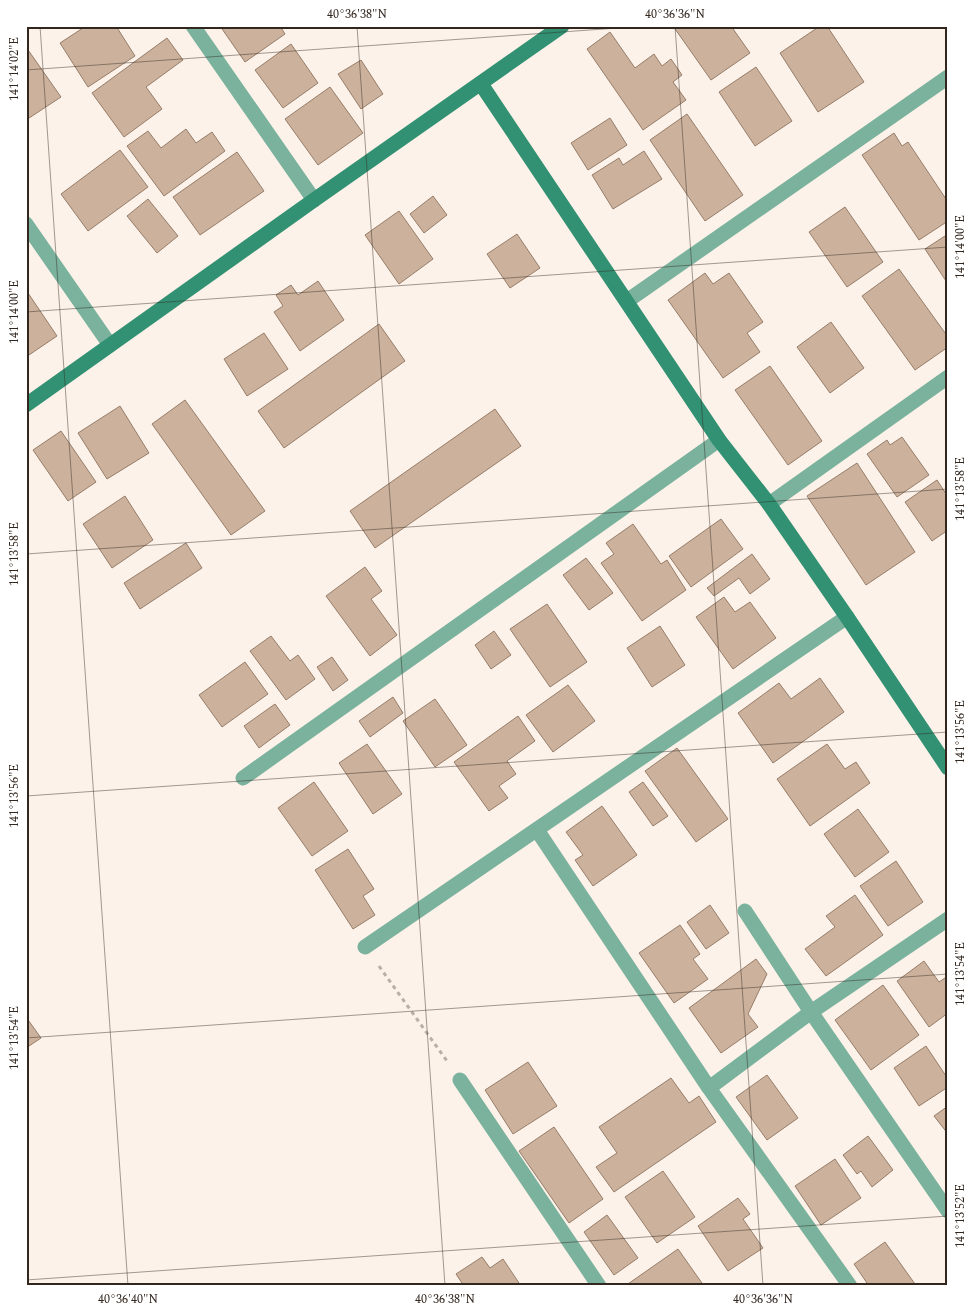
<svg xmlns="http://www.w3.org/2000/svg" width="974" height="1312" font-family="Spectral,serif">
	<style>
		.building { fill: #ccb29d; stroke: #967d69 }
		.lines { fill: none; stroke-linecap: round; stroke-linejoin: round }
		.path { stroke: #baafa7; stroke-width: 3; stroke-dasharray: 4 4; stroke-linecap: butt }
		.street { stroke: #7ab29d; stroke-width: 15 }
		.secondary { stroke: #329173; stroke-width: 15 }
		.ticks { fill: none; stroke: #32271f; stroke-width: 1; stroke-opacity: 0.45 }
		.neatline { fill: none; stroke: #32271f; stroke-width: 2 }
		.ticks-label { font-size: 12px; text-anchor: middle; fill: #32271f }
	</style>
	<rect width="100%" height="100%" fill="#fdf2e9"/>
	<!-- building -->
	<path class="building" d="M86,26H116L135,56L88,87L60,43Z
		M220,26H280L285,34L245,62Z
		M673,26H731L750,53L711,80Z
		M820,26H827L864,82L818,112L780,53Z
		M610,32L635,68L654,54L662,66L671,59L682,75L673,82L686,100L643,130L587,49Z
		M167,38L183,60L146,87L162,109L124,137L92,93Z
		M291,44L318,83L283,108L255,70Z
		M26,47L61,97L26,120Z
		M361,60L383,94L361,109L338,74Z
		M756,67L792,121L755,146L719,92Z
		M330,87L363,133L318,165L285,119Z
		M687,114L743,195L705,221L650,140Z
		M610,118L627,145L588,170L571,143Z
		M186,129L196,143L212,132L225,151L164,196L127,146L148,131L161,148Z
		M894,133L902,146L908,142L948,202V221L919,240L862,155Z
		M120,150L148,187L88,231L61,194Z
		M644,151L662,179L613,209L592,175L619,158L623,165Z
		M237,152L264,191L200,235L173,197Z
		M433,196L447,215L424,233L410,214Z
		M148,199L178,236L157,253L127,216Z
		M845,207L883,262L847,287L809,232Z
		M399,211L433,259L399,284L365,235Z
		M517,234L540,268L510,288L487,254Z
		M948,234V284L925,249Z
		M899,269L948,337V347L915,370L862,296Z
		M705,273L713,284L729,273L763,322L747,333L760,352L723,378L668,300Z
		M318,281L344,320L300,351L274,312L283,306L276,295L291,285L298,295Z
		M26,290L57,336L26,357Z
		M831,322L864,368L830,393L797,347Z
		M379,324L405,361L284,448L258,411Z
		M264,333L288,369L247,396L224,359Z
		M770,366L822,441L788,465L735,390Z
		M185,400L265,511L231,535L152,424Z
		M120,406L149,453L107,479L78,433Z
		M495,409L521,446L375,548L350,511Z
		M61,431L96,482L68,501L33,450Z
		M902,437L929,475L897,497L867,454L887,440L890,445Z
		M857,463L915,552L866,585L807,496Z
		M937,480L948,497V530L932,541L905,502Z
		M125,496L153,540L112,568L83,524Z
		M721,519L743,549L691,587L669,556Z
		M633,524L661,564L667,560L686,590L642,621L601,563L614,554L606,543Z
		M186,543L202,568L140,609L124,583Z
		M752,554L770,579L750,594L739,578L714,596L707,588Z
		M586,558L613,593L589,610L563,575Z
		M365,567L382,591L371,599L397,635L370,656L326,596Z
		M724,597L735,612L750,602L776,638L733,669L696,617Z
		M547,604L587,662L550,687L510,629Z
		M660,626L685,665L652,687L627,648Z
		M494,631L511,655L491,669L475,645Z
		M271,636L290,661L298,655L315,679L286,700L250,651Z
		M332,657L348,680L333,691L317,667Z
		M245,662L268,694L222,727L199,695Z
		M820,678L844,712L773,763L738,713L779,683L791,699Z
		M568,685L595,721L553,752L526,715Z
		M393,697L403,713L370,737L359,721Z
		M435,699L467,745L435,767L403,721Z
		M275,704L290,725L259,748L244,726Z
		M518,716L535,741L507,761L516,774L499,786L508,798L489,811L454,762Z
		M367,744L402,794L373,814L339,763Z
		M827,744L845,769L856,762L870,783L810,826L777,779Z
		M677,748L728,819L696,842L645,771Z
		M314,782L348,831L312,856L278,808Z
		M643,782L668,816L653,826L629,792Z
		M602,806L637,855L593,886L575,860L583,855L566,832Z
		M858,809L889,852L855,877L824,834Z
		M348,849L374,889L363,896L375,915L353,929L315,870Z
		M896,861L923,902L888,926L860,886Z
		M855,895L883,935L826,976L805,949L835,927L826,916Z
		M710,905L729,933L706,949L687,922Z
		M680,925L700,954L693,959L708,979L674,1003L639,953Z
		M756,959L767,974L748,1014L758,1027L721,1053L689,1008Z
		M924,961L939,982L948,976V1013L929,1027L897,981Z
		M883,985L919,1035L871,1070L835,1020Z
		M26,1017L41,1038L26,1048Z
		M926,1046L948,1079V1087L919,1106L894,1068Z
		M528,1062L557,1106L513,1134L485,1090Z
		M767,1075L798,1118L767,1140L736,1097Z
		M671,1078L689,1103L699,1096L716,1122L614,1192L596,1167L617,1153L599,1127Z
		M948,1106V1134L934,1116Z
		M554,1127L603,1199L569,1223L519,1151Z
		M868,1136L893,1170L872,1187L861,1171L857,1174L843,1155Z
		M835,1159L861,1198L821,1225L795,1186Z
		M663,1171L695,1217L657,1243L625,1197Z
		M738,1198L750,1214L743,1219L763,1248L728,1271L698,1226Z
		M607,1215L638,1258L614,1275L584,1232Z
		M885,1242L915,1284L911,1286H869L854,1264Z
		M678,1249L704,1286H625Z
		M482,1257L490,1268L503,1259L521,1286H464L456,1274Z"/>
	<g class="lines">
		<!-- path -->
		<path class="path" d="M379,966L447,1061"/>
		<!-- street -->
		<path class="street" d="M193,26L314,200
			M26,224L110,345
			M627,301L948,77
			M769,504L948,377
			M243,778L719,440
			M537,830L709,1088L850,1286
			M745,911L811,1012L948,1211
			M365,947L847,617
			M460,1080L599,1286
			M709,1088L811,1012L948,919"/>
		<!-- secondary -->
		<path class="secondary" d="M481,84L719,440L769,504L847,617L948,768
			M26,405L314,200L562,26"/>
	</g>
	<!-- ticks -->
	<path class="ticks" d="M40,26L128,1286M357,26L445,1286M675,26L763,1286M26,70L646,26M26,312L948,247M26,554L948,489M26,796L948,732M26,1038L948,974M26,1280L948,1216"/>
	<!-- border -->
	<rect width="974" height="1312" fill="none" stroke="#ffffff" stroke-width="55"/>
	<rect x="28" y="28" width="918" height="1256" class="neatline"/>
	<g class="ticks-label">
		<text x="357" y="18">40°36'38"N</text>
		<text x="675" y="18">40°36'36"N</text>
		<text transform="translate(14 69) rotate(-90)" y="4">141°14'02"E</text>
		<text transform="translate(960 247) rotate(-90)" y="4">141°14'00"E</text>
		<text transform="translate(14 312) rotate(-90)" y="4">141°14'00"E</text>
		<text transform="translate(960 489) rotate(-90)" y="4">141°13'58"E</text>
		<text transform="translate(14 554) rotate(-90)" y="4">141°13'58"E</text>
		<text transform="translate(960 732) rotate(-90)" y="4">141°13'56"E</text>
		<text transform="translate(14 796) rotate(-90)" y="4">141°13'56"E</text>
		<text transform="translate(960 974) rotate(-90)" y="4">141°13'54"E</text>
		<text transform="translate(14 1038) rotate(-90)" y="4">141°13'54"E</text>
		<text transform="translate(960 1216) rotate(-90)" y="4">141°13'52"E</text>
		<text x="128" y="1303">40°36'40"N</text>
		<text x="445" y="1303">40°36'38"N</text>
		<text x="763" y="1303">40°36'36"N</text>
	</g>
</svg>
